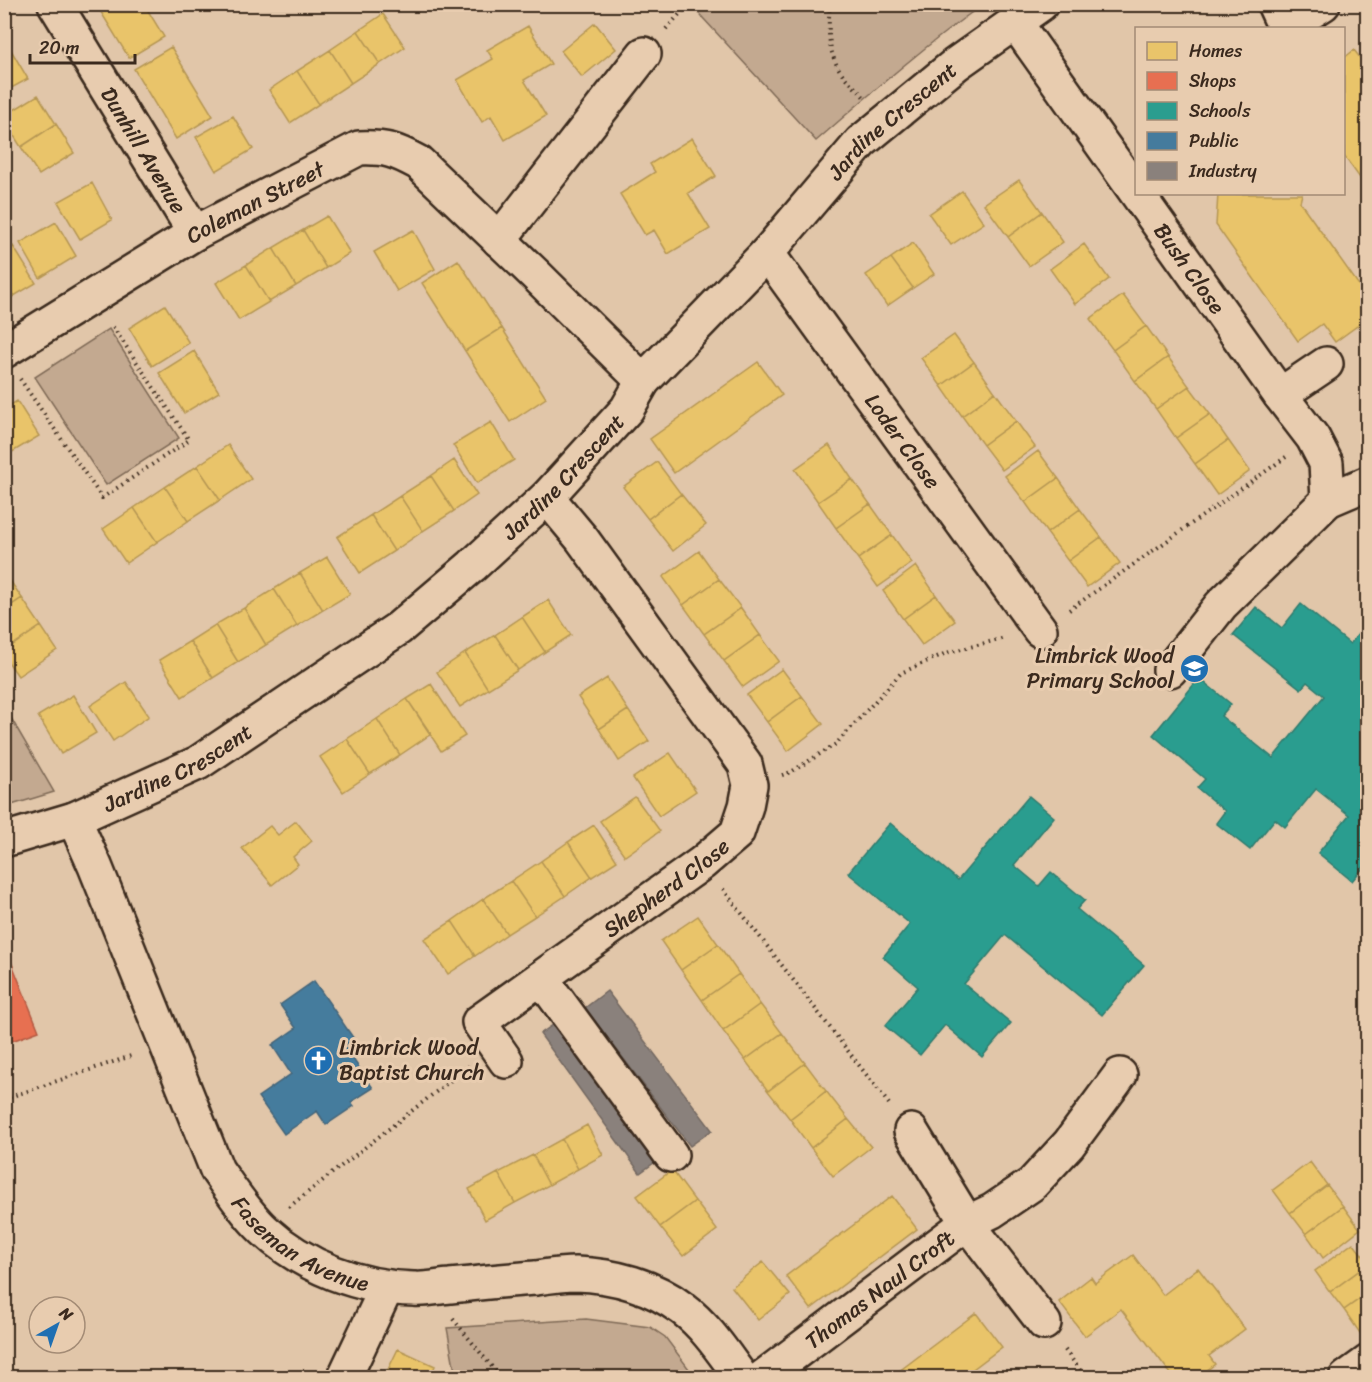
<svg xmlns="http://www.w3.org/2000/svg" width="1372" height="1382" font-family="Sriracha,sans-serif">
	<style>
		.green { fill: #c3a990; stroke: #7f6a57; stroke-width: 1.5 }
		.homes { fill: #e9c46a; stroke: #b59653; stroke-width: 1.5 }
		.shops { fill: #e76f51; stroke: #b35a42; stroke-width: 1.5 }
		.schools { fill: #2a9d8f; stroke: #2f7a6d; stroke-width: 1.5 }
		.public { fill: #457b9d; stroke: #426377; stroke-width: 1.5 }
		.industry { fill: #8a817c; stroke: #726760; stroke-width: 1.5 }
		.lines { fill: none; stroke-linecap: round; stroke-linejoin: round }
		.minor-casing { stroke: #3b2a1e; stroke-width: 38 }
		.path { stroke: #3b2a1e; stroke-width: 4; stroke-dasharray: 1.5 4.5; stroke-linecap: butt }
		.minor { stroke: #e8ccaf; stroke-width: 33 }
		.labels { text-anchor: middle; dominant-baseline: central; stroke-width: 6; stroke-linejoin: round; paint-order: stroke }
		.street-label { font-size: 22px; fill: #3b2a1e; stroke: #e8ccaf }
		.poi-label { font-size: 22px; fill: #3b2a1e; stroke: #e8ccaf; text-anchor: end }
	</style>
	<rect width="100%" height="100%" fill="#e1c6a9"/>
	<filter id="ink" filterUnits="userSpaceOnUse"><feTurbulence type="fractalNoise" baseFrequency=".0167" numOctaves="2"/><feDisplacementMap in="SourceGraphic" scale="12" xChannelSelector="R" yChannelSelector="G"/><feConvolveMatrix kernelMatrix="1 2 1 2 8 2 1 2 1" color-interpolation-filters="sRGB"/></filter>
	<g filter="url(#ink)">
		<!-- green -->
		<path class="green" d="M691,5H982C924,46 870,94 816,141Z
			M109,329L179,438L106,485L35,377Z
			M4,706L54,792L5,807H4Z
			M586,1319L650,1327L665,1337L695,1377H456L447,1328Z"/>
		<!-- homes -->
		<path class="homes" d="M96,4H144L164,37L129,58Z
			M383,14L405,47L380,64L358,31Z
			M595,23L616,49L582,77L561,51Z
			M528,26L551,64L524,80L546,116L505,140L491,116L482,122L457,80L493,59L487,50Z
			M358,31L380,64L351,83L330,50Z
			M4,38L28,79L4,92Z
			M171,47L213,116L176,139L134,69Z
			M330,50L351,83L319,104L297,71Z
			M1354,50L1368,68V189L1344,156V58Z
			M297,71L319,104L290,123L269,90Z
			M38,95L56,124L21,147L4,120V116Z
			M233,116L253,149L216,171L196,137Z
			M56,124L74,153L39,175L21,147Z
			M692,138L716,176L688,193L710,229L668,254L654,230L645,235L620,194L655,172L650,164Z
			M1019,180L1042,212L1008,237L984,204Z
			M92,183L112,220L80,239L58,202Z
			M962,191L984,223L951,245L929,214Z
			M1218,194H1302L1300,202L1368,298V318L1335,342L1322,324L1298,341L1216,225Z
			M1042,212L1063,242L1029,266L1008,237Z
			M327,216L350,253L326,268L303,230Z
			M56,222L76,256L40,278L20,243Z
			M303,230L326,268L296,286L273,248Z
			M413,230L435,269L397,291L374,252Z
			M913,243L934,274L913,288L891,258Z
			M1084,244L1109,279L1075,304L1050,269Z
			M13,246L36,283L14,296L4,280V251Z
			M273,248L296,286L269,302L246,265Z
			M891,258L913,288L887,306L866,275Z
			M458,260L502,328L465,351L422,283Z
			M246,265L269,302L239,320L216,283Z
			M4,280L14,296L4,302Z
			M1123,295L1146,326L1113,350L1090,319Z
			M165,305L189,343L152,366L129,328Z
			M1146,326L1168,357L1135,381L1113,350Z
			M502,328L546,398L510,422L465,351Z
			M954,335L974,362L941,386L921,358Z
			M194,351L219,392L184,413L159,373Z
			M1168,357L1189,386L1156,409L1135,381Z
			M758,362L782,395L674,473L650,439Z
			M974,362L995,392L962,416L941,386Z
			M1189,386L1210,414L1176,438L1156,409Z
			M995,392L1016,421L983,445L962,416Z
			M17,401L39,436L4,457V409Z
			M1210,414L1228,440L1195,464L1176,438Z
			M1016,421L1035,447L1002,470L983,445Z
			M491,422L514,460L477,483L453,445Z
			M1228,440L1250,471L1217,495L1195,464Z
			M228,445L251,479L220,500L197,466Z
			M829,445L852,479L818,502L795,469Z
			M1038,451L1058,478L1025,502L1005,476Z
			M454,460L477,495L454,511L431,476Z
			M657,462L681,494L648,519L623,487Z
			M197,466L220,500L188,521L165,487Z
			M431,476L454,511L423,531L400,496Z
			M1058,478L1080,509L1047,533L1025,502Z
			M852,479L870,504L836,528L818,502Z
			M165,487L188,521L157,542L134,508Z
			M681,494L706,525L673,551L648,519Z
			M400,496L423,531L394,551L371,515Z
			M870,504L892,535L858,559L836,528Z
			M134,508L157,542L126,563L103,529Z
			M1080,509L1101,537L1068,561L1047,533Z
			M371,515L394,551L360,573L337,537Z
			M892,535L912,563L878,587L858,559Z
			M1101,537L1120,563L1087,587L1068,561Z
			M699,551L719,579L683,605L663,577Z
			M327,557L350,594L323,610L300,573Z
			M916,566L936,595L903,619L883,591Z
			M4,572L22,598L4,610Z
			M300,573L323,610L297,626L274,589Z
			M719,579L741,608L704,634L683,605Z
			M274,589L297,626L266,645L244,608Z
			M936,595L955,621L922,645L903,619Z
			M22,598L41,626L4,651V610Z
			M548,600L571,635L545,652L522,617Z
			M244,608L266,645L238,662L215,625Z
			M741,608L760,635L724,661L704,634Z
			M522,617L545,652L518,670L495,635Z
			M215,625L238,662L213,678L190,641Z
			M41,626L57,650L18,676L4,656V651Z
			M495,635L518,670L488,689L465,653Z
			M760,635L779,661L743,687L724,661Z
			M190,641L213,678L182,697L159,660Z
			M465,653L488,689L460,707L437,672Z
			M782,669L802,696L767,722L747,695Z
			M607,678L628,710L599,729L578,697Z
			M126,682L149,716L113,741L90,706Z
			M431,684L465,736L441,751L407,699Z
			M73,695L96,733L61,754L38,716Z
			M802,696L823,724L788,751L767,722Z
			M407,699L431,734L400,755L377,719Z
			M628,710L649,741L619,761L599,729Z
			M377,719L400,755L370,774L347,739Z
			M347,739L370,774L343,792L320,757Z
			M670,753L696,791L659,816L633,778Z
			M635,797L660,831L625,856L600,821Z
			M296,821L312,841L293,857L298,864L272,885L242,848L270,826L278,835Z
			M594,825L617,861L592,877L568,842Z
			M568,842L592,877L565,896L541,861Z
			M541,861L565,896L535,916L511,881Z
			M511,881L535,916L507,934L483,899Z
			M483,899L507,934L475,956L452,921Z
			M698,916L718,944L681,970L661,941Z
			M452,921L475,956L448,974L424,939Z
			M718,944L739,974L702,1000L681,970Z
			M739,974L760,1004L723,1031L702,1000Z
			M760,1004L782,1033L745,1060L723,1031Z
			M782,1033L805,1063L768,1091L745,1060Z
			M805,1063L826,1091L790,1119L768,1091Z
			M826,1091L848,1119L811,1148L790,1119Z
			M848,1119L871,1147L833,1176L811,1148Z
			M587,1125L603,1155L578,1169L562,1139Z
			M562,1139L578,1169L549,1185L533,1155Z
			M533,1155L549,1185L515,1203L498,1173Z
			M1310,1162L1327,1185L1290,1213L1273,1190Z
			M672,1170L695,1201L660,1227L637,1196Z
			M498,1173L515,1203L485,1220L469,1189Z
			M1327,1185L1343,1206L1306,1234L1290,1213Z
			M892,1196L917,1229L811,1309L786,1276Z
			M695,1201L717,1230L683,1256L660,1227Z
			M1343,1206L1360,1229L1323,1258L1306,1234Z
			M1353,1243L1368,1262V1264L1330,1292L1315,1271Z
			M1133,1255L1163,1295L1198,1268L1245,1329L1209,1356L1215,1364L1197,1378H1174L1121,1309L1085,1336L1059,1302L1091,1277L1095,1283Z
			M763,1262L790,1295L758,1320L732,1287Z
			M1368,1264V1293L1344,1310L1330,1292Z
			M1368,1293V1328L1360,1333L1344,1310Z
			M976,1313L1002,1347L961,1378H890Z
			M398,1349L435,1366L430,1378H384Z"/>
		<!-- shops -->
		<path class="shops" d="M4,944L39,1031L4,1044Z"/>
		<!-- schools -->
		<path class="schools" d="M1301,604L1350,644L1368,622V765L1363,771L1368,775V862L1352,881L1318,853L1349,815L1316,789L1285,827L1275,819L1250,850L1216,823L1225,811L1197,788L1205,779L1153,735L1199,678L1231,704L1221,716L1273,758L1324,696L1307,682L1301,689L1233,635L1256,607L1282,628Z
			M1029,796L1054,817L1014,865L1039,886L1051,872L1085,900L1077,909L1144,965L1102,1015L1005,935L964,984L1011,1023L982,1057L945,1025L920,1055L885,1026L918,987L883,957L910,924L848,873L890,823L958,880Z"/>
		<!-- public -->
		<path class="public" d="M314,981L354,1039L344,1046L373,1088L351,1102L354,1106L326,1125L317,1111L284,1134L258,1097L291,1074L272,1045L296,1028L280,1005Z"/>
		<!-- industry -->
		<path class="industry" d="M607,991L712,1130L690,1146L585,1008Z
			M563,1018L662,1157L640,1173L540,1034Z"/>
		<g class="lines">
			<defs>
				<g id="minor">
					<path id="s1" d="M55,4L195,233"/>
					<path d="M1274,4L1285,28L1323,4"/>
					<path id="s2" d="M1015,22L1280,395L1313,438L1326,463L1328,500L1221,605L1170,670"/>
					<path d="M499,240L644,54"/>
					<path id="s3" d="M767,253L1040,630"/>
					<path id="s4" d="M4,351L195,233L359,148C386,147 395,150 419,163L536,275L643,381"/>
					<path d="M1280,395L1326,364"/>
					<path d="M1328,500L1368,483"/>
					<path id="s5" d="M74,819L95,866L217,1170C231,1190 246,1213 264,1230C304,1267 360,1288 414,1289C425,1290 438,1287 450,1286C478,1283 507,1280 536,1278C549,1276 563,1274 576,1274C613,1275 653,1286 683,1309C707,1327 724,1354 742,1378"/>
					<path id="s6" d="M4,840L74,819L198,763L399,628L472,566L547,497L627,409L643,381L767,253L861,142L956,64L1041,4"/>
					<path d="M541,978L671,1155"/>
					<path id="s7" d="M506,1061L479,1022L702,863L737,833L746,806L750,785L745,764L582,539L547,497"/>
					<path d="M911,1131L967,1223L1044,1323"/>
					<path d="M344,1378L387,1287"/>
					<path id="s8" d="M762,1378L967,1223L992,1211L1032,1184L1069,1144L1120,1075"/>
					<path d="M1346,1378L1368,1362"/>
				</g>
			</defs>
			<!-- minor casing -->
			<use href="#minor" class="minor-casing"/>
			<!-- path -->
			<path class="path" d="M830,4C828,26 827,49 839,69C845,79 856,88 864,97
				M666,29L689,4
				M20,379L102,498L189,440L111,324
				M1069,610L1286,457
				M782,775L791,772L836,744L901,673L946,653L1005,638
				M723,889L889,1104
				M4,1099L134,1055
				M289,1207L469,1066
				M453,1319L501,1378
				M1065,1350L1086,1378"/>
			<!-- minor -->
			<use href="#minor" class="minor"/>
		</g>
	</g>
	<!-- icons -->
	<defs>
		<symbol id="school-disc" viewBox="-11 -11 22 22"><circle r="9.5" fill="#1f6fb2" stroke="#e8ccaf"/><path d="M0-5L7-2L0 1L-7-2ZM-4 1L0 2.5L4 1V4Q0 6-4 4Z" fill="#fff"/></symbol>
		<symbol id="church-disc" viewBox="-11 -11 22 22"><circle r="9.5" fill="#1f6fb2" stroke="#e8ccaf"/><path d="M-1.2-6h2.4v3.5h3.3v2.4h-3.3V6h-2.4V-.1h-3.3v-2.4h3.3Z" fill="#fff"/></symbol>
	</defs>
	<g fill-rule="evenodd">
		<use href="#school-disc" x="1178" y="652" width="33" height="33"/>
		<use href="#church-disc" x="302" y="1044" width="33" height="33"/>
	</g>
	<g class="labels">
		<!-- street labels -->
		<g class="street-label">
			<text stroke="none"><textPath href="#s6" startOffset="1161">Jardine Crescent</textPath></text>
			<text stroke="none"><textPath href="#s1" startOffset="171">Dunhill Avenue</textPath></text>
			<text stroke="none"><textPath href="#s4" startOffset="292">Coleman Street</textPath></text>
			<text stroke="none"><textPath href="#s2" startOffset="302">Bush Close</textPath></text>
			<text stroke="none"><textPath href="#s3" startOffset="232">Loder Close</textPath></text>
			<text stroke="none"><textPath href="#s6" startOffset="675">Jardine Crescent</textPath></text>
			<text stroke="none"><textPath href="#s6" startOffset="189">Jardine Crescent</textPath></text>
			<text stroke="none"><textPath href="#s7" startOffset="278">Shepherd Close</textPath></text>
			<text stroke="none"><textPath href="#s5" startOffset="494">Faseman Avenue</textPath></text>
			<text stroke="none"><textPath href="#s8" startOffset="147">Thomas Naul Croft</textPath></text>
		</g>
		<!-- poi labels -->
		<g class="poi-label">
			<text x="1174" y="655">Limbrick Wood<tspan x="1174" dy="25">Primary School</tspan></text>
			<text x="339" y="1047" text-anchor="start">Limbrick Wood<tspan x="339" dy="25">Baptist Church</tspan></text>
		</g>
	</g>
	<!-- margin -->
	<rect width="1372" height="1382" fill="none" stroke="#e8ccaf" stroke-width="24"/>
	<rect x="12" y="12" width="1348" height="1358" fill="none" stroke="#3b2a1e" stroke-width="2" filter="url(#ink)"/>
	<!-- legend -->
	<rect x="1135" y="27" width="210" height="168" fill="#e8ccaf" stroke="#a38b75" stroke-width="1.5"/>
	<rect x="1147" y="42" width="30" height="18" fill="#e9c46a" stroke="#a38b75" stroke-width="1.5"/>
	<text x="1189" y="57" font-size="18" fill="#3b2a1e">Homes</text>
	<rect x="1147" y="72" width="30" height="18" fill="#e76f51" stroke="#a38b75" stroke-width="1.5"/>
	<text x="1189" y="87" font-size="18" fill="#3b2a1e">Shops</text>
	<rect x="1147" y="102" width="30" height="18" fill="#2a9d8f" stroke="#a38b75" stroke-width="1.5"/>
	<text x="1189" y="117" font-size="18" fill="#3b2a1e">Schools</text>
	<rect x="1147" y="132" width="30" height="18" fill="#457b9d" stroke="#a38b75" stroke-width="1.5"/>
	<text x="1189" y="147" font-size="18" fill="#3b2a1e">Public</text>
	<rect x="1147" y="162" width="30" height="18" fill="#8a817c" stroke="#a38b75" stroke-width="1.5"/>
	<text x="1189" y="177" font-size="18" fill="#3b2a1e">Industry</text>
	<!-- north arrow -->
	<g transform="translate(57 1325) rotate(40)"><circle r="28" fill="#e8ccaf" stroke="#a38b75" stroke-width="1.5"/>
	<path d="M0-4.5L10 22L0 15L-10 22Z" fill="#1f6fb2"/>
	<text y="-9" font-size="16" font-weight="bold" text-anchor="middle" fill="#3b2a1e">N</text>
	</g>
	<!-- scale -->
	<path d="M30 54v9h105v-9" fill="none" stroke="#3b2a1e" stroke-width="3"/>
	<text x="39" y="54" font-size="18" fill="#3b2a1e" stroke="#e8ccaf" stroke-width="4.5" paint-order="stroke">20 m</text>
</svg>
